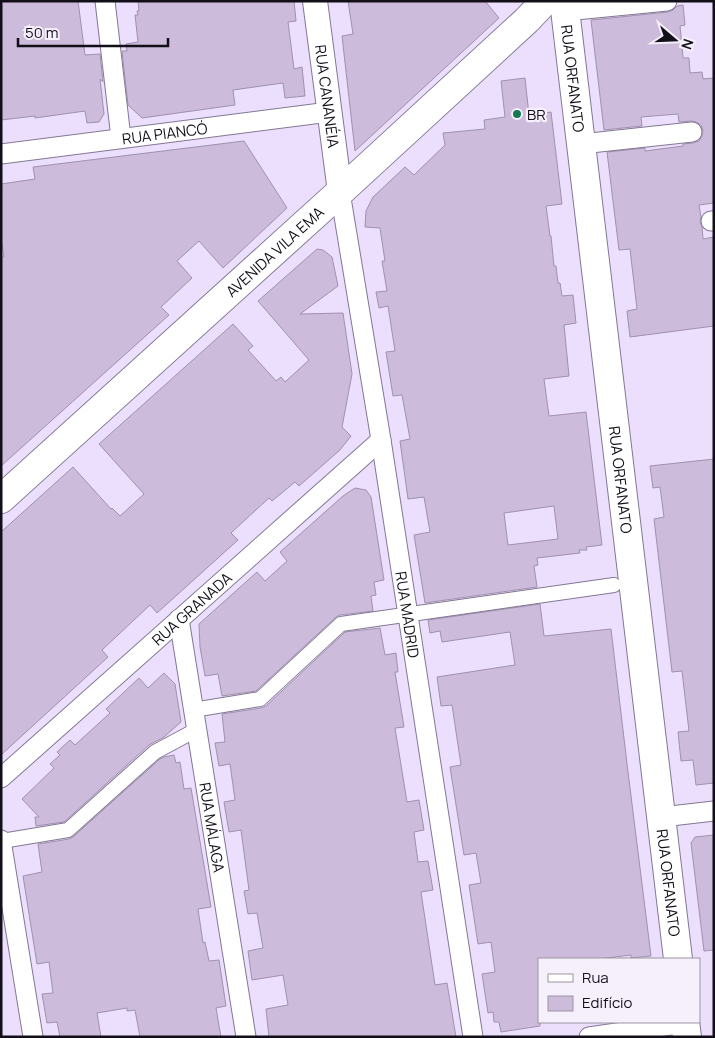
<svg xmlns="http://www.w3.org/2000/svg" width="715" height="1038" font-family="Manrope,sans-serif">
	<style>
		.building { fill: #ccbbda; stroke: #a091ad; fill-rule: evenodd }
		.lines { fill: none; stroke-linecap: round; stroke-linejoin: round }
		.pedestrian-casing { stroke: #837893; stroke-width: 16 }
		.minor-casing { stroke: #837893; stroke-width: 21 }
		.tertiary-casing { stroke: #837893; stroke-width: 26 }
		.secondary-casing { stroke: #837893; stroke-width: 30 }
		.pedestrian { stroke: #fff; stroke-width: 14 }
		.minor { stroke: #fff; stroke-width: 19 }
		.tertiary { stroke: #fff; stroke-width: 24 }
		.secondary { stroke: #fff; stroke-width: 28 }
		.poi-dot { fill: #157951; stroke: #f5f0fc; stroke-width: 2 }
		.labels { text-anchor: middle; dominant-baseline: central; stroke-width: 4.5; stroke-linejoin: round; paint-order: stroke }
		.street-label { font-size: 15px; fill: #130f19; stroke: #f5f0fc }
		.poi-label { font-size: 15px; fill: #130f19; stroke: #f5f0fc; text-anchor: start }
	</style>
	<rect width="100%" height="100%" fill="#ebdffd"/>
	<!-- building -->
	<path class="building" d="M1,1H78L85,55L100,54L103,82L100,79L104,114L99,122L87,123L85,111L35,118V116L1,120Z
		M138,1H294L296,21L288,22L294,69L302,67L305,96L285,98L283,83L233,90L235,105L142,118L128,105L122,51H127L126,44L138,42L135,15H138L137,11H139Z
		M348,1H485L499,18L355,151L342,36L353,34Z
		M683,5L685,25L680,26L683,58H689L690,73L702,72L703,79L714,78V203L699,205L701,217L700,221L702,227L703,239L714,237V326L630,337L627,311L637,309L630,249L619,250L607,152L645,148V151L683,146V144L693,143L699,141L702,136L703,130L701,125L696,122L691,121L679,122L678,114L641,117L642,126L604,130L591,20L668,12L673,10L677,6Z
		M525,78L529,115L551,112L562,204L546,206L550,236H551L554,266H556L558,283H560L562,296L573,295L576,323L564,325L569,376L544,379L549,416L586,412L602,545L586,547L587,550H579L580,553L537,558L538,565L534,566L537,587L425,603L414,535L430,532L424,497L408,499L400,441L410,439L402,395L393,396L386,352L395,351L388,306L379,308L376,292L387,291L382,261H385L380,228L365,227L366,211L373,197L405,167L414,175L445,145L443,133L485,129L484,120L505,117L501,81ZM554,506L558,539L508,545L504,513Z
		M244,141L287,208L223,268L199,241L177,261L192,278L161,307L169,315L1,466V257H4L1,239V184L35,179L33,167Z
		M317,249L323,250L332,257L338,286L300,314L343,313L352,374L342,427L351,436L340,450L299,486L295,482L272,501L269,498L245,520L231,533L238,540L157,613L150,605L102,650L108,657L1,755V532L73,467L111,509L112,508L120,516L144,494L99,444L233,324L253,346L248,350L276,381L281,377L285,382L309,360L258,301Z
		M714,459V783L696,785L693,760L681,761L678,732L689,731L682,671L672,672L654,519L664,517L660,487L653,488L650,466Z
		M355,488L366,490L371,497L384,580L374,582L376,595L371,596L373,611L340,615L336,617L256,691L222,696L218,674L205,676L200,647L199,624L257,572L265,581L287,561L280,552L343,496Z
		M540,604L544,636L611,629L628,772L651,956L631,958V955L599,959H539L540,1026L501,1032L499,1022H494L493,1012L488,1013L482,974L495,972L491,942L478,944L469,885L481,883L476,853L464,855L450,767L461,765L452,705L441,706L437,677L515,665L510,632L442,642L440,631L430,633L428,620Z
		M380,628L385,655L396,653L398,672H395L404,727L395,728L407,802L419,800L424,830L414,832L418,862L428,861L433,890L421,892L435,985L447,983L456,1037H269L266,1009L288,1005L283,975L252,980L248,951L263,948L257,913L248,914L244,891L249,890L241,830L229,832L224,802L235,800L230,764L219,766L215,743L225,742L222,714L261,708L266,706L345,632Z
		M164,673L175,684L181,722L164,737L149,745L64,822L36,826L35,817H39L22,799L54,768L50,764L60,755L57,752L70,740L75,745L110,713L106,709L139,678L148,688Z
		M174,755L176,763L180,762L184,789L191,788L211,907L198,909L203,943L205,942L209,961L219,960L226,1006L216,1008L221,1037H140L135,1010L127,1011V1008L97,1013L101,1037H60L57,1022L47,1023L42,994L53,993L49,962L37,964L23,876L42,872L38,844L69,839L73,837L160,759L164,757Z
		M714,835V950L704,951L691,843L695,837Z"/>
	<g class="lines">
		<defs>
			<path id="pedestrian" d="M193,710L260,699L341,624L614,585
				M2,841L68,830L155,752L196,730"/>
			<g id="minor">
				<path d="M105,1L121,138"/>
				<path d="M565,11L667,1"/>
				<path d="M581,144L692,132"/>
				<path id="s1" d="M1,154L329,112"/>
				<path id="s2" d="M340,192L381,440L473,1037"/>
				<path d="M711,221H714"/>
				<path id="s3" d="M179,619L246,1037"/>
				<path id="s4" d="M1,778L381,440"/>
				<path d="M662,817L714,811"/>
				<path d="M1,840L33,1037"/>
				<path d="M589,1037L685,1023"/>
			</g>
			<g id="tertiary">
				<path id="s5" d="M315,1L340,192"/>
			</g>
			<g id="secondary">
				<path id="s6" d="M564,1L678,959"/>
				<path id="s7" d="M1,499L340,192L527,20L545,1"/>
				<path d="M685,1022L687,1037"/>
			</g>
		</defs>
		<!-- pedestrian casing -->
		<use href="#pedestrian" class="pedestrian-casing"/>
		<!-- minor casing -->
		<use href="#minor" class="minor-casing"/>
		<!-- tertiary casing -->
		<use href="#tertiary" class="tertiary-casing"/>
		<!-- secondary casing -->
		<use href="#secondary" class="secondary-casing"/>
		<!-- pedestrian -->
		<use href="#pedestrian" class="pedestrian"/>
		<!-- minor -->
		<use href="#minor" class="minor"/>
		<!-- tertiary -->
		<use href="#tertiary" class="tertiary"/>
		<!-- secondary -->
		<use href="#secondary" class="secondary"/>
	</g>
	<!-- markers -->
	<circle class="poi-dot" cx="517" cy="114" r="5"/>
	<g class="labels">
		<!-- street labels -->
		<g class="street-label">
			<text stroke="none"><textPath href="#s6" startOffset="78">RUA ORFANATO</textPath></text>
			<text stroke="none"><textPath href="#s5" startOffset="96">RUA CANANÉIA</textPath></text>
			<text stroke="none"><textPath href="#s1" startOffset="165">RUA PIANCÓ</textPath></text>
			<text stroke="none"><textPath href="#s7" startOffset="369">AVENIDA VILA EMA</textPath></text>
			<text stroke="none"><textPath href="#s6" startOffset="482">RUA ORFANATO</textPath></text>
			<text stroke="none"><textPath href="#s4" startOffset="255">RUA GRANADA</textPath></text>
			<text stroke="none"><textPath href="#s2" startOffset="428">RUA MADRID</textPath></text>
			<text stroke="none"><textPath href="#s3" startOffset="211">RUA MÁLAGA</textPath></text>
			<text stroke="none"><textPath href="#s6" startOffset="888">RUA ORFANATO</textPath></text>
		</g>
		<!-- poi labels -->
		<g class="poi-label">
			<text x="527" y="114">BR</text>
		</g>
	</g>
	<!-- border -->
	<rect width="715" height="1038" fill="none" stroke="#130f19" stroke-width="5"/>
	<!-- legend -->
	<rect x="538" y="958" width="162" height="65" fill="#f5f0fc" stroke="#9b96a1"/>
	<rect x="548" y="974" width="25" height="8" fill="#ffffff" stroke="#9b96a1"/>
	<text x="582" y="983" font-size="15" fill="#130f19">Rua</text>
	<rect x="548" y="996" width="25" height="15" fill="#ccbbda" stroke="#9b96a1"/>
	<text x="582" y="1008" font-size="15" fill="#130f19">Edifício</text>
	<!-- north arrow -->
	<g transform="translate(675 40) rotate(109)" stroke="#f5f0fc" stroke-width="4" paint-order="stroke">
	<path d="M0-4L9 19L0 12L-9 19Z" fill="#130f19"/>
	<text y="-8" font-size="14" font-weight="bold" text-anchor="middle" fill="#130f19">N</text>
	</g>
	<!-- scale -->
	<path d="M18 38v8h150v-8" fill="none" stroke="#130f19" stroke-width="2.5"/>
	<text x="25" y="38" font-size="15" fill="#130f19" stroke="#f5f0fc" stroke-width="4" paint-order="stroke">50 m</text>
</svg>
